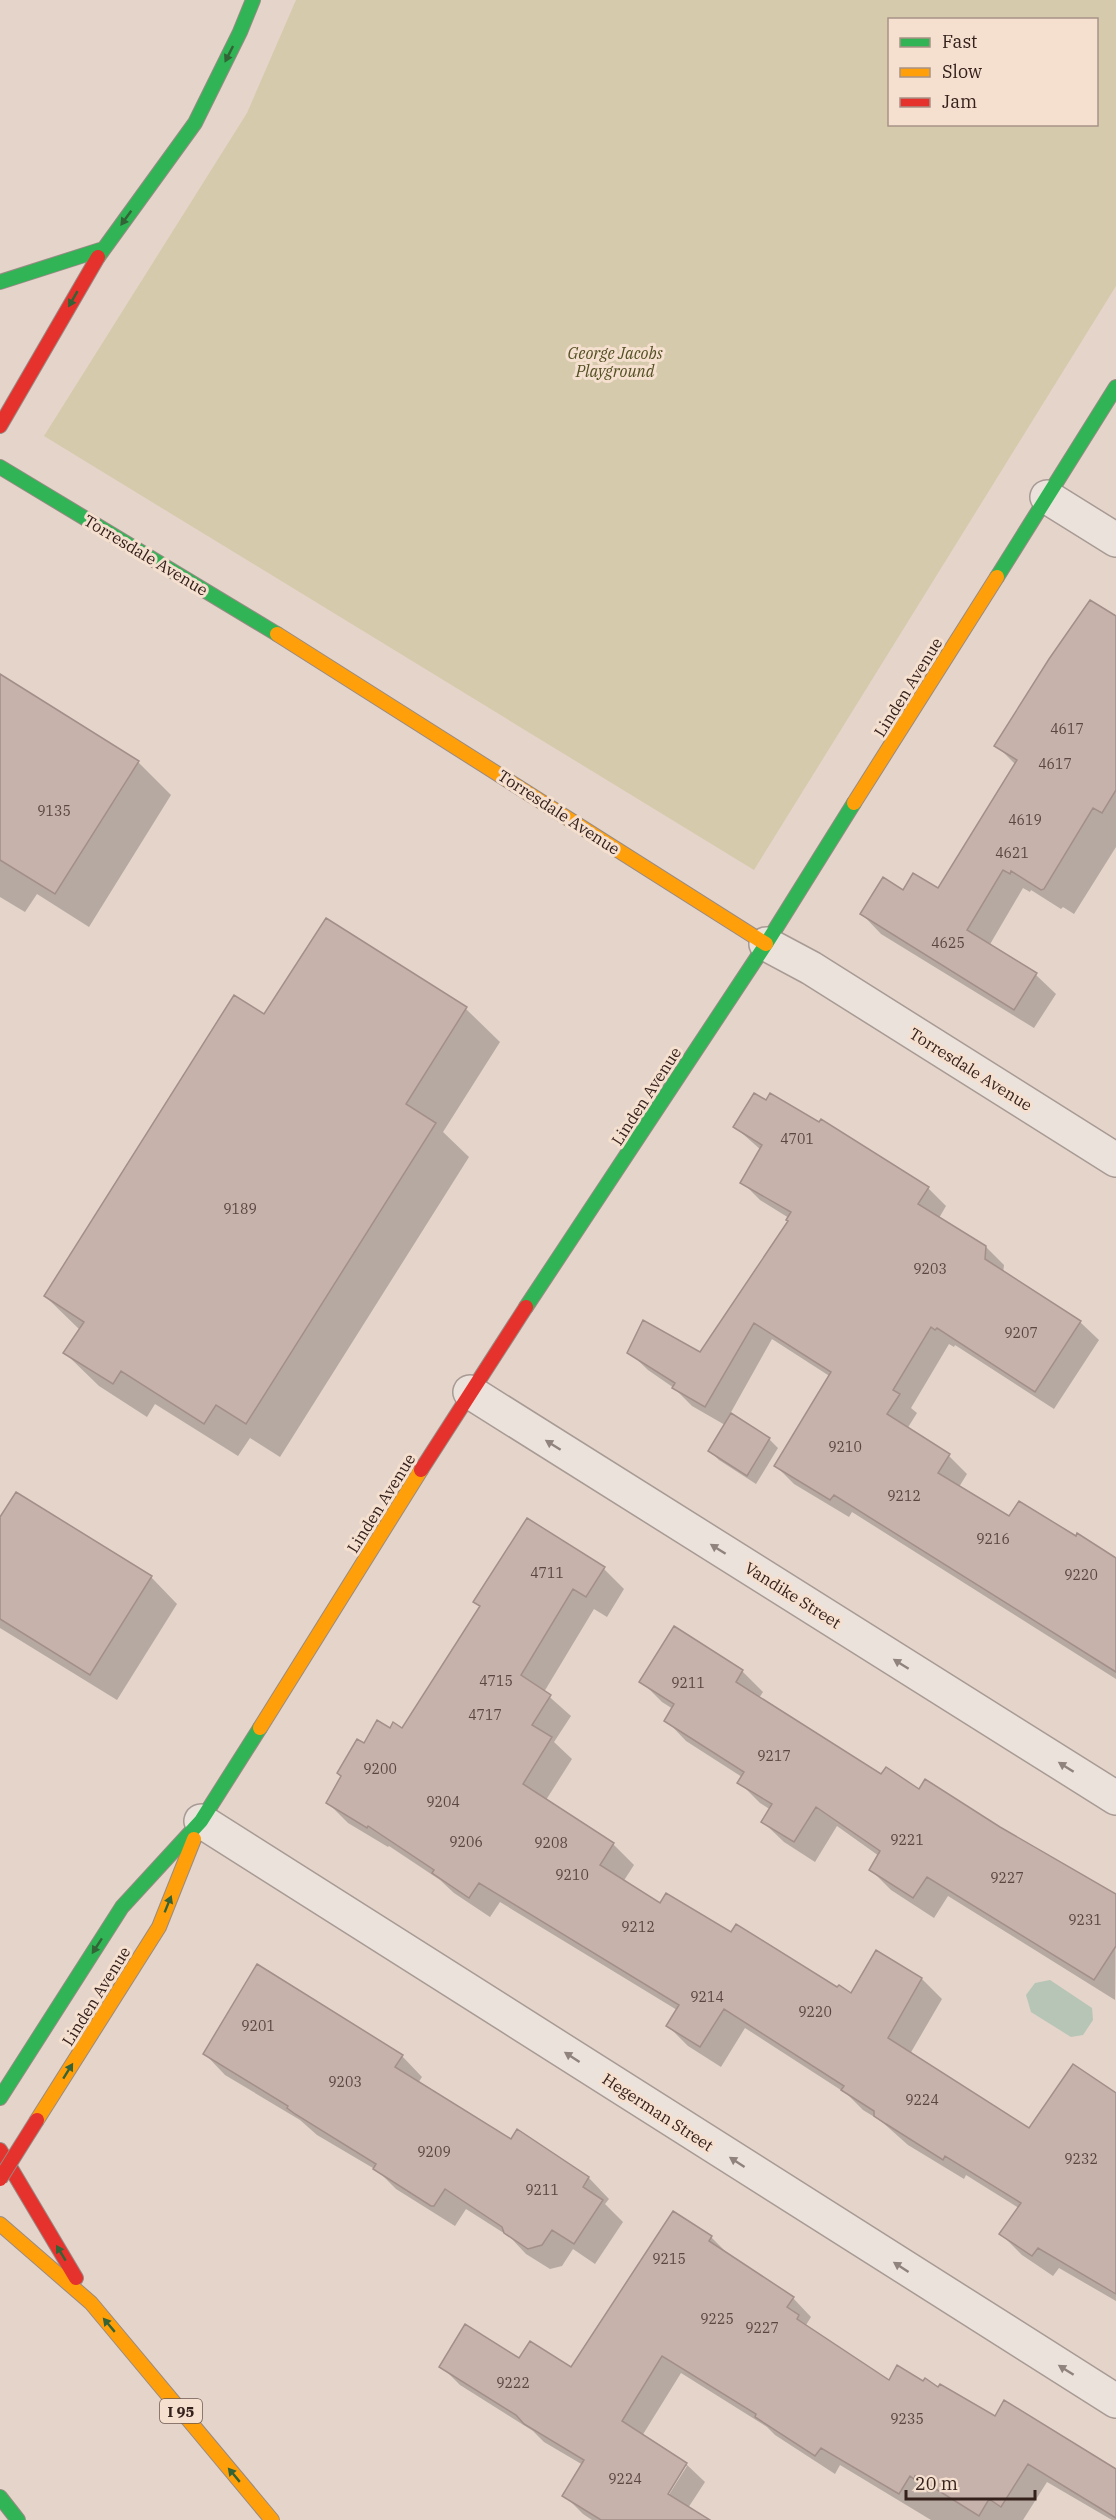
<svg xmlns="http://www.w3.org/2000/svg" width="1116" height="2520" font-family="'IBM Plex Serif',serif">
	<style>
		.green { fill: #d6caac; fill-rule: evenodd }
		.water { fill: #b6c5b6 }
		.shadow { fill: #0003; fill-rule: evenodd }
		.building { fill: #c7b1ab; stroke: #a38f89; stroke-width: 1.5 }
		.lines { fill: none; stroke-linecap: round; stroke-linejoin: round }
		.street-casing { stroke: #a89a94; stroke-width: 36 }
		.fast-casing { stroke: #988a84; stroke-width: 16 }
		.slow-casing { stroke: #988a84; stroke-width: 16 }
		.jam-casing { stroke: #988a84; stroke-width: 16 }
		.street { stroke: #ebe2dc; stroke-width: 33 }
		.fast { stroke: #30b455; stroke-width: 14 }
		.slow { stroke: #ff9f0a; stroke-width: 14 }
		.jam { stroke: #e5322d; stroke-width: 14 }
		.jam-bridge-casing { stroke: #988a84; stroke-width: 16; stroke-linecap: butt }
		.jam-bridge { stroke: #e5322d; stroke-width: 14 }
		.oneway { fill: #336336 }
		.oneway2 { fill: #90827c }
		.labels { text-anchor: middle; dominant-baseline: central; stroke-width: 6; stroke-linejoin: round; paint-order: stroke }
		.number-label { font-size: 14px; fill: #5a4540 }
		.shield { fill: #f5dfcf; stroke: #6f5a52; stroke-width: 1.5 }
		.shield-label { font-size: 15px; font-weight: bold; fill: #35211c }
		.park-label { font-size: 16px; font-style: italic; fill: #525023; stroke: #f5dfcf }
		.street-label { font-size: 16px; fill: #35211c; stroke: #f5dfcf }
	</style>
	<rect width="100%" height="100%" fill="#e4d4ca"/>
	<!-- green -->
	<path class="green" d="M296,0H1116V286L754,870L44,436L247,113ZM890,20H1096V124H890Z"/>
	<!-- water -->
	<path class="water" d="M1050,1980L1092,2008L1093,2020L1083,2035L1071,2037L1031,2012L1026,1995L1035,1983Z"/>
	<!-- shadow -->
	<path class="shadow" d="M1116,618V847L1074,914L1063,907L1061,909L1031,890L1030,892L1023,888L989,946L1036,975L1056,994L1034,1028L881,934L862,914L904,892L939,890L1016,765L996,745Z
		M0,676L138,762L171,795L89,927L37,894L25,912L0,897Z
		M326,920L466,1009L500,1042L443,1132L469,1157L280,1457L250,1438L238,1456L155,1404L147,1417L99,1386L65,1353L80,1330L45,1296L265,1016Z
		M735,1127L928,1188L946,1206L939,1218L986,1247L1004,1265L1003,1273L1080,1322L1099,1340L1054,1409L955,1345L954,1347L949,1344L911,1408L917,1413L907,1429L949,1456L967,1474L959,1487L1009,1518L1076,1538L1116,1559V1679L852,1512L849,1517L794,1484L776,1466L831,1377L772,1339L730,1414L769,1439L778,1448L756,1484L719,1460L710,1451L725,1425L692,1406L674,1388L648,1370L629,1352L701,1354L789,1221V1218L760,1200L742,1182L761,1150Z
		M0,1520L151,1577L177,1604L117,1700L0,1628Z
		M604,1569L624,1589L607,1617L594,1609L544,1692L571,1716L554,1742L572,1759L546,1800L613,1844L634,1865L623,1882L660,1905L731,1934L838,1989L852,1995L922,1979L942,1999L910,2054L1030,2130L1116,2095V2301L1059,2268L1053,2276L1022,2255L1001,2234L1019,2208L966,2175L964,2179L908,2145L881,2121L863,2110L847,2094L745,2028L721,2067L688,2046L668,2026L677,2010L500,1902L490,1917L454,1893L440,1880L389,1846L388,1847L348,1823L327,1802L365,1745L391,1730H403L481,1607L475,1602Z
		M742,1671L763,1692L759,1698L882,1776L920,1791L999,1829L1116,1897L1115,2000L948,1896L934,1918L891,1890L871,1870L879,1856L837,1826L815,1862L784,1842L763,1822L771,1810L760,1803L739,1782L742,1777L686,1741L666,1720L673,1709L662,1702L641,1681Z
		M205,2054L402,2056L422,2077L418,2083L511,2141L518,2131L589,2178L609,2199L605,2204L623,2222L595,2264L573,2249L562,2266L550,2269L526,2254L510,2237L466,2209L455,2226L396,2189L378,2171L317,2135L300,2120L225,2075Z
		M711,2237L730,2256L793,2298L811,2317L806,2325L814,2332L889,2382L924,2383L995,2418L1116,2470V2520H1112L1047,2482L1023,2520H931L840,2465L835,2474L775,2435L767,2427L681,2373L642,2436L686,2464L705,2482L688,2508L707,2520H592L583,2514L564,2495L583,2465L544,2442L533,2431L460,2385L441,2366L520,2360L572,2369ZM683,2466H687L665,2501L662,2499Z"/>
	<!-- building -->
	<path class="building" d="M1090,600L1116,616V790L1102,813L1093,808L1044,889L1041,890L1011,871L1010,874L1003,870L967,930L1037,973L1014,1010L860,914L883,877L903,890L913,873L938,888L1017,760L994,746L1049,659Z
		M0,674L139,761L55,894L0,860Z
		M326,918L467,1007L406,1104L436,1123L246,1424L216,1405L204,1424L121,1371L113,1384L63,1353L84,1322L44,1296L234,995L264,1014Z
		M754,1093L766,1100L770,1093L819,1122L821,1119L929,1187L918,1204L986,1246L985,1259L1081,1321L1035,1392L937,1328L935,1330L931,1327L893,1390L900,1394L887,1414L950,1454L938,1473L1009,1516L1019,1501L1076,1536L1077,1533L1116,1558V1672L834,1495L830,1500L774,1466L831,1372L754,1323L705,1407L672,1388L675,1383L627,1353L643,1320L700,1352L788,1221L786,1220L791,1212L740,1183L762,1145L733,1127Z
		M731,1413L770,1438L747,1476L708,1451Z
		M16,1492L152,1576L90,1675L0,1619V1517Z
		M527,1518L605,1567L586,1597L573,1589L521,1675L551,1695L532,1725L552,1737L523,1784L614,1843L600,1865L660,1903L666,1893L731,1932L736,1924L837,1987L839,1985L851,1993L876,1950L922,1978L888,2038L1029,2128L1073,2064L1116,2093V2294L1038,2248L1032,2256L999,2234L1021,2203L945,2156L943,2160L886,2124L874,2116V2111L841,2090L844,2086L724,2009L700,2047L666,2026L679,2005L479,1883L469,1898L432,1873L434,1870L368,1826L367,1828L326,1803L341,1776L337,1773L357,1739L364,1743L377,1720L390,1728L393,1722L402,1728L480,1606L473,1602Z
		M674,1626L743,1670L736,1682L881,1774L886,1767L919,1789L925,1779L1000,1827L1116,1894V1946L1094,1980L927,1877L913,1898L869,1870L880,1851L816,1807L794,1842L761,1822L772,1804L737,1783L744,1772L664,1721L674,1704L639,1682Z
		M257,1964L403,2055L395,2067L511,2139L517,2129L589,2177L583,2187L603,2200L574,2244L552,2230L542,2245L528,2249L504,2233L502,2227L445,2189L434,2206H431L373,2169L376,2164L295,2114L287,2108L288,2106L203,2054Z
		M673,2211L712,2236L709,2241L794,2297L787,2307L799,2315L797,2319L889,2380L897,2365L923,2381L925,2378L938,2387L940,2384L995,2416L1004,2400L1116,2469V2518L1028,2464L1001,2507L989,2499L979,2516L915,2476L914,2479L910,2476L899,2494L821,2448L815,2456L755,2417L756,2414L662,2356L622,2421L687,2463L668,2494L710,2520H601L562,2496L584,2460L524,2424L516,2415L439,2367L465,2324L519,2358L530,2341L571,2367Z"/>
	<g class="lines">
		<defs>
			<path id="street" d="M1047,497L1116,540
				M766,944L811,968L1116,1160
				M470,1392L1116,1798
				M201,1821L1116,2401"/>
			<path id="fast" d="M98,257L195,123L240,32L253,0
				M0,282L103,249
				M0,467L277,634
				M997,577L1116,387
				M526,1307L766,944L854,803
				M0,2098L122,1907L201,1821L260,1728
				M0,2497L18,2520"/>
			<path id="slow" d="M277,634L766,944
				M854,803L997,577
				M260,1728L421,1470
				M37,2120L159,1927L194,1839
				M0,2224L91,2303L272,2520"/>
			<path id="jam" d="M0,426L98,257
				M421,1470L526,1307
				M0,2150L76,2278"/>
		</defs>
		<!-- street casing -->
		<use href="#street" class="street-casing"/>
		<!-- fast casing -->
		<use href="#fast" class="fast-casing"/>
		<!-- slow casing -->
		<use href="#slow" class="slow-casing"/>
		<!-- jam casing -->
		<use href="#jam" class="jam-casing"/>
		<!-- street -->
		<use href="#street" class="street"/>
		<!-- fast -->
		<use href="#fast" class="fast"/>
		<!-- slow -->
		<use href="#slow" class="slow"/>
		<!-- jam -->
		<use href="#jam" class="jam"/>
		<defs>
			<path id="jam-bridge" d="M0,2179L37,2120"/>
		</defs>
		<!-- jam-bridge casing -->
		<use href="#jam-bridge" class="jam-bridge-casing"/>
		<!-- jam-bridge -->
		<use href="#jam-bridge" class="jam-bridge"/>
	</g>
	<!-- one-way arrows -->
	<defs><path id="oneway-solid" d="M-6-.8H1V-3.2L6.5 0L1 3.2V.8H-6Z" transform="scale(1.5)"/></defs>
	<g class="oneway">
		<use href="#oneway-solid" transform="translate(229 54) rotate(117)"/>
		<use href="#oneway-solid" transform="translate(126 218) rotate(126)"/>
		<use href="#oneway-solid" transform="translate(73 299) rotate(120)"/>
		<use href="#oneway-solid" transform="translate(168 1904) rotate(-68)"/>
		<use href="#oneway-solid" transform="translate(97 1946) rotate(123)"/>
		<use href="#oneway-solid" transform="translate(68 2071) rotate(-58)"/>
		<use href="#oneway-solid" transform="translate(61 2253) rotate(-121)"/>
		<use href="#oneway-solid" transform="translate(109 2325) rotate(-130)"/>
		<use href="#oneway-solid" transform="translate(234 2475) rotate(-130)"/>
	</g>
	<g class="oneway2">
		<use href="#oneway-solid" transform="translate(553 1445) rotate(-148)"/>
		<use href="#oneway-solid" transform="translate(718 1549) rotate(-148)"/>
		<use href="#oneway-solid" transform="translate(901 1664) rotate(-148)"/>
		<use href="#oneway-solid" transform="translate(1066 1767) rotate(-148)"/>
		<use href="#oneway-solid" transform="translate(572 2057) rotate(-147)"/>
		<use href="#oneway-solid" transform="translate(737 2162) rotate(-147)"/>
		<use href="#oneway-solid" transform="translate(901 2267) rotate(-147)"/>
		<use href="#oneway-solid" transform="translate(1066 2370) rotate(-148)"/>
	</g>
	<g class="labels">
		<!-- number labels -->
		<g class="number-label">
			<text x="1067" y="729">4617</text>
			<text x="1055" y="764">4617</text>
			<text x="54" y="811">9135</text>
			<text x="1025" y="820">4619</text>
			<text x="1012" y="853">4621</text>
			<text x="948" y="943">4625</text>
			<text x="797" y="1139">4701</text>
			<text x="240" y="1209">9189</text>
			<text x="930" y="1269">9203</text>
			<text x="1021" y="1333">9207</text>
			<text x="845" y="1447">9210</text>
			<text x="904" y="1496">9212</text>
			<text x="993" y="1539">9216</text>
			<text x="547" y="1573">4711</text>
			<text x="1081" y="1575">9220</text>
			<text x="496" y="1681">4715</text>
			<text x="688" y="1683">9211</text>
			<text x="485" y="1715">4717</text>
			<text x="774" y="1756">9217</text>
			<text x="380" y="1769">9200</text>
			<text x="443" y="1802">9204</text>
			<text x="907" y="1840">9221</text>
			<text x="466" y="1842">9206</text>
			<text x="551" y="1843">9208</text>
			<text x="572" y="1875">9210</text>
			<text x="1007" y="1878">9227</text>
			<text x="1085" y="1920">9231</text>
			<text x="638" y="1927">9212</text>
			<text x="707" y="1997">9214</text>
			<text x="815" y="2012">9220</text>
			<text x="258" y="2026">9201</text>
			<text x="345" y="2082">9203</text>
			<text x="922" y="2100">9224</text>
			<text x="434" y="2152">9209</text>
			<text x="1081" y="2159">9232</text>
			<text x="542" y="2190">9211</text>
			<text x="669" y="2259">9215</text>
			<text x="717" y="2319">9225</text>
			<text x="762" y="2328">9227</text>
			<text x="513" y="2383">9222</text>
			<text x="907" y="2419">9235</text>
			<text x="625" y="2479">9224</text>
		</g>
		<!-- shield labels -->
		<rect class="shield" x="160" y="2399" width="42" height="24" rx="4.5"/>
		<g class="shield-label">
			<text x="181" y="2411">I 95</text>
		</g>
		<!-- park labels -->
		<g class="park-label">
			<text x="615" y="353">George Jacobs<tspan x="615" dy="18">Playground</tspan></text>
		</g>
		<!-- street labels -->
		<g class="street-label">
			<text transform="translate(146 555) rotate(31)">Torresdale Avenue</text>
			<text transform="translate(908 687) rotate(-58)">Linden Avenue</text>
			<text transform="translate(559 812) rotate(33)">Torresdale Avenue</text>
			<text transform="translate(971 1069) rotate(32)">Torresdale Avenue</text>
			<text transform="translate(646 1096) rotate(-57)">Linden Avenue</text>
			<text transform="translate(381 1503) rotate(-58)">Linden Avenue</text>
			<text transform="translate(793 1595) rotate(32)">Vandike Street</text>
			<text transform="translate(96 1996) rotate(-58)">Linden Avenue</text>
			<text transform="translate(658 2112) rotate(33)">Hegerman Street</text>
		</g>
	</g>
	<!-- legend -->
	<rect x="888" y="18" width="210" height="108" fill="#f5dfcf" stroke="#a89387" stroke-width="1.5"/>
	<rect x="900" y="38" width="30" height="9" fill="#30b455" stroke="#a89387" stroke-width="1.5"/>
	<text x="942" y="48" font-size="18" fill="#35211c">Fast</text>
	<rect x="900" y="68" width="30" height="9" fill="#ff9f0a" stroke="#a89387" stroke-width="1.5"/>
	<text x="942" y="78" font-size="18" fill="#35211c">Slow</text>
	<rect x="900" y="98" width="30" height="9" fill="#e5322d" stroke="#a89387" stroke-width="1.5"/>
	<text x="942" y="108" font-size="18" fill="#35211c">Jam</text>
	<!-- scale -->
	<path d="M906 2490v9h129v-9" fill="none" stroke="#35211c" stroke-width="3"/>
	<text x="915" y="2490" font-size="18" fill="#35211c" stroke="#f5dfcf" stroke-width="4.5" paint-order="stroke">20 m</text>
</svg>
